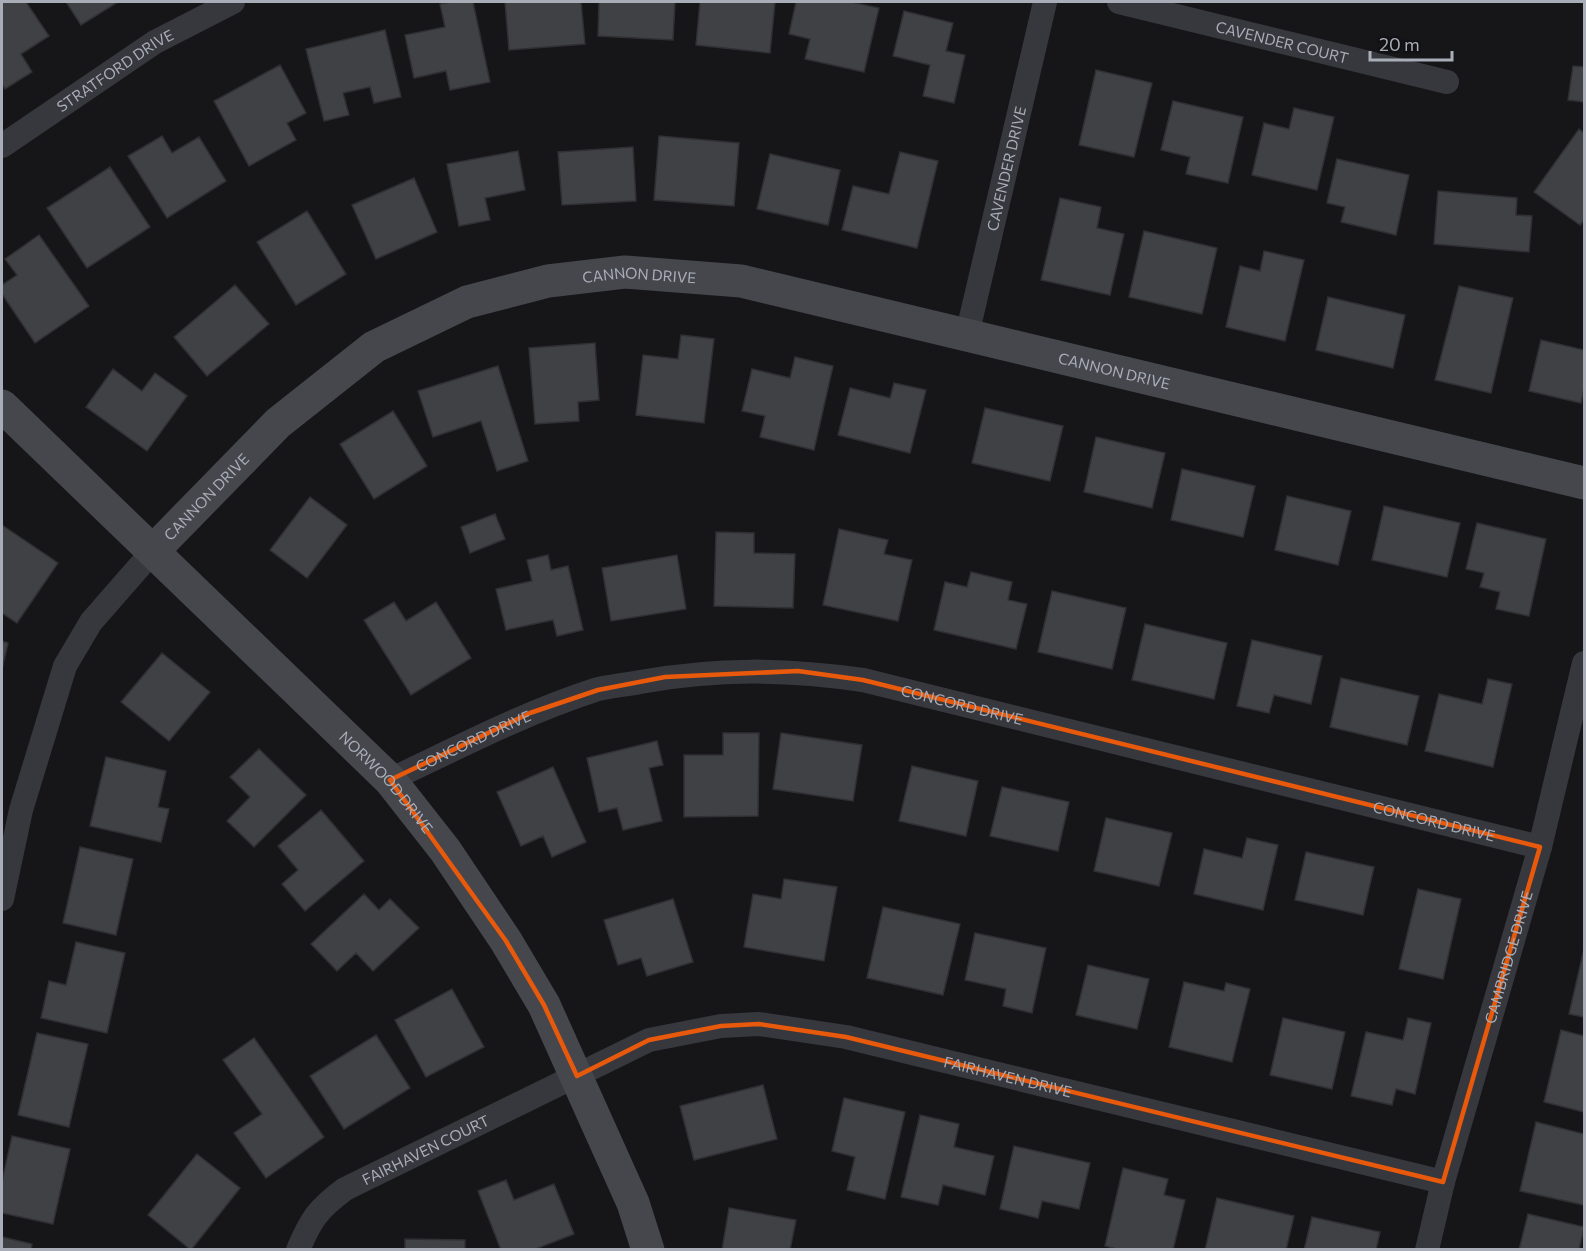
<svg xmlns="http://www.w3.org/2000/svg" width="1586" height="1251" font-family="Commissioner,sans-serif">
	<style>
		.building { fill: #404145; stroke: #303034; stroke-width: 1.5 }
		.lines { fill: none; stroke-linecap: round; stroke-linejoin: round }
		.street { stroke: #37383d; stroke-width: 24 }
		.secondary { stroke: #45474d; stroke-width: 33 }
		.marked { fill: none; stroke: #e8590c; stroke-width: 4.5; stroke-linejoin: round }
		.labels { text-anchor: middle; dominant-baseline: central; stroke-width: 5; stroke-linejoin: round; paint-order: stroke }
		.street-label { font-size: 15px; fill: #a8adb8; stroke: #111113 }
	</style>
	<rect width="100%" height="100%" fill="#161618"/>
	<!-- building -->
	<path class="building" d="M2,2H26L49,36L21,54L32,72L5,89L2,84Z
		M66,2H118L81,25Z
		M450,2H473L490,82L450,90L446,71L414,78L405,35L445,27L440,4Z
		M505,2H581L585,44L509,50Z
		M599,2H675L673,40L598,36Z
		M700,2H775L770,53L696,45Z
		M796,2H851L879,8L864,72L805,59L810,39L789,34Z
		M904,11L953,23L946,51L965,55L954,103L923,96L930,65L893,56Z
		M385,30L401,97L374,103L370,87L343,93L349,115L324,121L306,49Z
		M280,65L306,113L287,123L296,140L249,166L214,101Z
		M1573,66L1584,67V102L1568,100Z
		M1096,70L1152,83L1134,157L1079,145Z
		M1173,101L1243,117L1228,183L1186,174L1190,157L1161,150Z
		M1294,108L1334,117L1317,190L1252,175L1264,123L1289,129Z
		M1579,129L1584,133V220L1580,225L1534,192Z
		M162,136L172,153L199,137L226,181L167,218L128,156Z
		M659,136L739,143L734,206L654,200Z
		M633,147L636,201L562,205L558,152Z
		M518,151L525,190L485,198L490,220L459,226L447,164Z
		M900,152L938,161L917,248L842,230L853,186L889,194Z
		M770,154L840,170L828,225L757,209Z
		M1337,159L1409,175L1396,235L1341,222L1345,207L1327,203Z
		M110,167L150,227L87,268L47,208Z
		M414,178L437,232L376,259L352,205Z
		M1438,191L1517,198L1516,215L1532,216L1529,252L1434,244Z
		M1060,198L1101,207L1097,228L1124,234L1110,295L1041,280Z
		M307,211L346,274L296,305L257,242Z
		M1144,231L1217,248L1202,314L1129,297Z
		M39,235L89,306L35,343L2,294V285L17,275L5,259Z
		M1264,251L1304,260L1285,341L1226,327L1240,266L1260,271Z
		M235,285L269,324L207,376L174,337Z
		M1459,286L1513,298L1491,393L1435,380Z
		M1328,297L1405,315L1393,368L1316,350Z
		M681,335L714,339L704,423L636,415L643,355L678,359Z
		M1541,340L1584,350V388L1581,403L1529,391Z
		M595,343L599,400L578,402L579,421L535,424L529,348Z
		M795,357L833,366L814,450L760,437L765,416L742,411L752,369L790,378Z
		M498,366L528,461L497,471L481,421L433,437L418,391Z
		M113,369L142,391L155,373L187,396L147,451L86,407Z
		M894,383L926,390L910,453L838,435L850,388L890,398Z
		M985,408L1063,426L1050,481L972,463Z
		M393,411L427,466L374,499L340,444Z
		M1096,437L1165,453L1152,508L1084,492Z
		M1182,469L1255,486L1243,537L1171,520Z
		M1287,496L1351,511L1338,565L1275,550Z
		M310,497L347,525L307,578L270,550Z
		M1384,506L1460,523L1447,577L1372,560Z
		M495,514L505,539L470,553L461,527Z
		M1477,523L1546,539L1529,616L1496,609L1500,592L1480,587L1484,573L1466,569Z
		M2,525L58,563L17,623L2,613Z
		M839,529L888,540L884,554L912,560L898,621L823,605Z
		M716,532L754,533V553L795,554L793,608L714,606Z
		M548,555L551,570L568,566L583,630L557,636L553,620L506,630L496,589L532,581L527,560Z
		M677,555L686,609L611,621L602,568Z
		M971,572L1012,582L1008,600L1027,604L1016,649L934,630L945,582L967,587Z
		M1052,591L1126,608L1112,669L1038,652Z
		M394,602L406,621L436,602L471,658L411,695L364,620Z
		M1145,624L1227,643L1214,699L1132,680Z
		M1252,640L1322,656L1311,704L1274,695L1269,713L1237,706Z
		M2,641L8,643L2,669Z
		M162,653L210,692L169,741L121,702Z
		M1341,678L1419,696L1407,745L1330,727Z
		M1488,679L1512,684L1493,767L1425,751L1439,694L1482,704Z
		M723,733H759L758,816L684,817V755H723Z
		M781,733L862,745L853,801L773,789Z
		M657,741L663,765L649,768L662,821L623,830L617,808L599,812L587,758Z
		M259,749L306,795L254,847L227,821L250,797L230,777Z
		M106,757L166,771L158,807L169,809L161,842L90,826Z
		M912,766L978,781L966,836L899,821Z
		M553,767L586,842L552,857L543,836L521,846L497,792Z
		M1002,787L1069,802L1058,851L990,836Z
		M321,810L364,861L305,911L282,884L298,870L278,846Z
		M1106,818L1172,833L1159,886L1094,871Z
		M1247,838L1278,845L1263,910L1194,894L1204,849L1242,858Z
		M80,847L133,859L116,935L63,923Z
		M1306,852L1374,867L1363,915L1295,900Z
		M784,879L837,887L824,961L744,947L753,894L781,899Z
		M1418,889L1461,899L1443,979L1399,969Z
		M364,894L379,910L390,899L419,928L373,971L356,953L337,971L311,944Z
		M673,899L693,962L647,976L641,958L618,965L604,920Z
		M883,907L960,924L943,995L867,978Z
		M975,933L1046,948L1032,1013L1003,1006L1006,989L965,980Z
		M76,942L125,953L107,1033L41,1018L49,981L66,985Z
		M1584,949V1017L1569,1014Z
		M1088,965L1149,979L1137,1029L1076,1015Z
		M1184,982L1224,991L1226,983L1250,989L1232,1062L1169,1047Z
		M452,989L484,1047L426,1077L395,1020Z
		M1283,1018L1345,1032L1332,1089L1270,1075Z
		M1408,1018L1431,1023L1415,1094L1396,1089L1392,1105L1351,1096L1366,1032L1403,1040Z
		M1561,1030L1584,1036V1112L1544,1102Z
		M37,1033L88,1044L69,1127L18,1115Z
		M376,1035L410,1088L344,1129L310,1076Z
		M254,1038L324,1137L266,1178L234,1133L262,1114L223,1060Z
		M763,1085L777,1139L694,1160L680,1106Z
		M844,1098L905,1112L885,1199L847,1190L855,1157L832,1151Z
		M920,1115L959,1124L954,1147L994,1156L985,1195L943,1185L938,1205L901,1197Z
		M1536,1122L1584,1134V1205L1520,1191Z
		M12,1136L70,1149L53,1224L2,1213V1181Z
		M1014,1146L1090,1163L1079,1209L1042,1201L1038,1218L1000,1209Z
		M197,1154L240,1188L191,1250L148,1215Z
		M1123,1168L1168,1179L1164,1195L1185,1200L1173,1250H1121L1105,1246Z
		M506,1180L514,1200L554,1184L574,1234L533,1250H501L478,1191Z
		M1217,1198L1294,1216L1286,1250H1205Z
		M729,1208L796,1220L790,1250H722Z
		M1528,1214L1584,1227L1579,1250H1519Z
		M1312,1217L1380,1232L1376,1250H1304Z
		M2,1237L32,1244L31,1250H2Z
		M405,1239L465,1240V1250H405Z"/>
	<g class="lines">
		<!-- street -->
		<g class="street">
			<path id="s1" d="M1119,2L1447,82"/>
			<path id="s2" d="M2,146L155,42L233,2"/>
			<path id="s3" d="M967,335L1045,2"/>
			<path id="s4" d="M390,780C457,748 524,713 595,690C609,686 625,685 640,682C718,668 786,669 863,680L1540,847"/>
			<path d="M2,899L21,810L65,666L91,622L153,551"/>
			<path id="s5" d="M298,1250C311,1219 318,1209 345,1189L649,1040L721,1026L759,1024L846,1037L1443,1182"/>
			<path id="s6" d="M1427,1250L1443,1182L1540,847L1584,663"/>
		</g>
		<!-- secondary -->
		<g class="secondary">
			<path id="s7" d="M2,406L390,780L445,850L506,941L544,1005L633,1203L648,1250"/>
			<path id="s8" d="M153,551L278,423L374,347L467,302L548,281L625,272L741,281L1584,483"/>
		</g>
	</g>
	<!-- marked area -->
	<path class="marked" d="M798,671L863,680L1540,847L1443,1182L846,1037L759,1024L721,1026L649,1040L577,1076L544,1005L506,941L390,780L530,713L598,690L665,677Z"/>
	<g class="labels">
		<!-- street labels -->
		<g class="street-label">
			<text stroke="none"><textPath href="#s1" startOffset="168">CAVENDER COURT</textPath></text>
			<text stroke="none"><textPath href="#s2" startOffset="136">STRATFORD DRIVE</textPath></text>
			<text stroke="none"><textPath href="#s3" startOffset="171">CAVENDER DRIVE</textPath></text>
			<text stroke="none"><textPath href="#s8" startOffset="580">CANNON DRIVE</textPath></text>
			<text stroke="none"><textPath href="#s8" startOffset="1066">CANNON DRIVE</textPath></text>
			<text stroke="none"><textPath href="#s8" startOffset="76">CANNON DRIVE</textPath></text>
			<text stroke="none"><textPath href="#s4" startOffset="596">CONCORD DRIVE</textPath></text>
			<text stroke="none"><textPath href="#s4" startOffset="92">CONCORD DRIVE</textPath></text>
			<text stroke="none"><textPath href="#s7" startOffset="538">NORWOOD DRIVE</textPath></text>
			<text stroke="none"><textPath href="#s4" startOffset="1082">CONCORD DRIVE</textPath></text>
			<text stroke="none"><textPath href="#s6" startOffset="304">CAMBRIDGE DRIVE</textPath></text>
			<text stroke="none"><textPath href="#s5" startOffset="783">FAIRHAVEN DRIVE</textPath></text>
			<text stroke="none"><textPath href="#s5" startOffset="168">FAIRHAVEN COURT</textPath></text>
		</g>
	</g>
	<!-- border -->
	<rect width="1586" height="1251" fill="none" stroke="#a8adb8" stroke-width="6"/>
	<!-- scale -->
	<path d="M1370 51v9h82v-9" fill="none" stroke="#a8adb8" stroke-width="3"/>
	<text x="1379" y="51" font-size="18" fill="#a8adb8" stroke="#111113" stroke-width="4.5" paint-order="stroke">20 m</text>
</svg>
